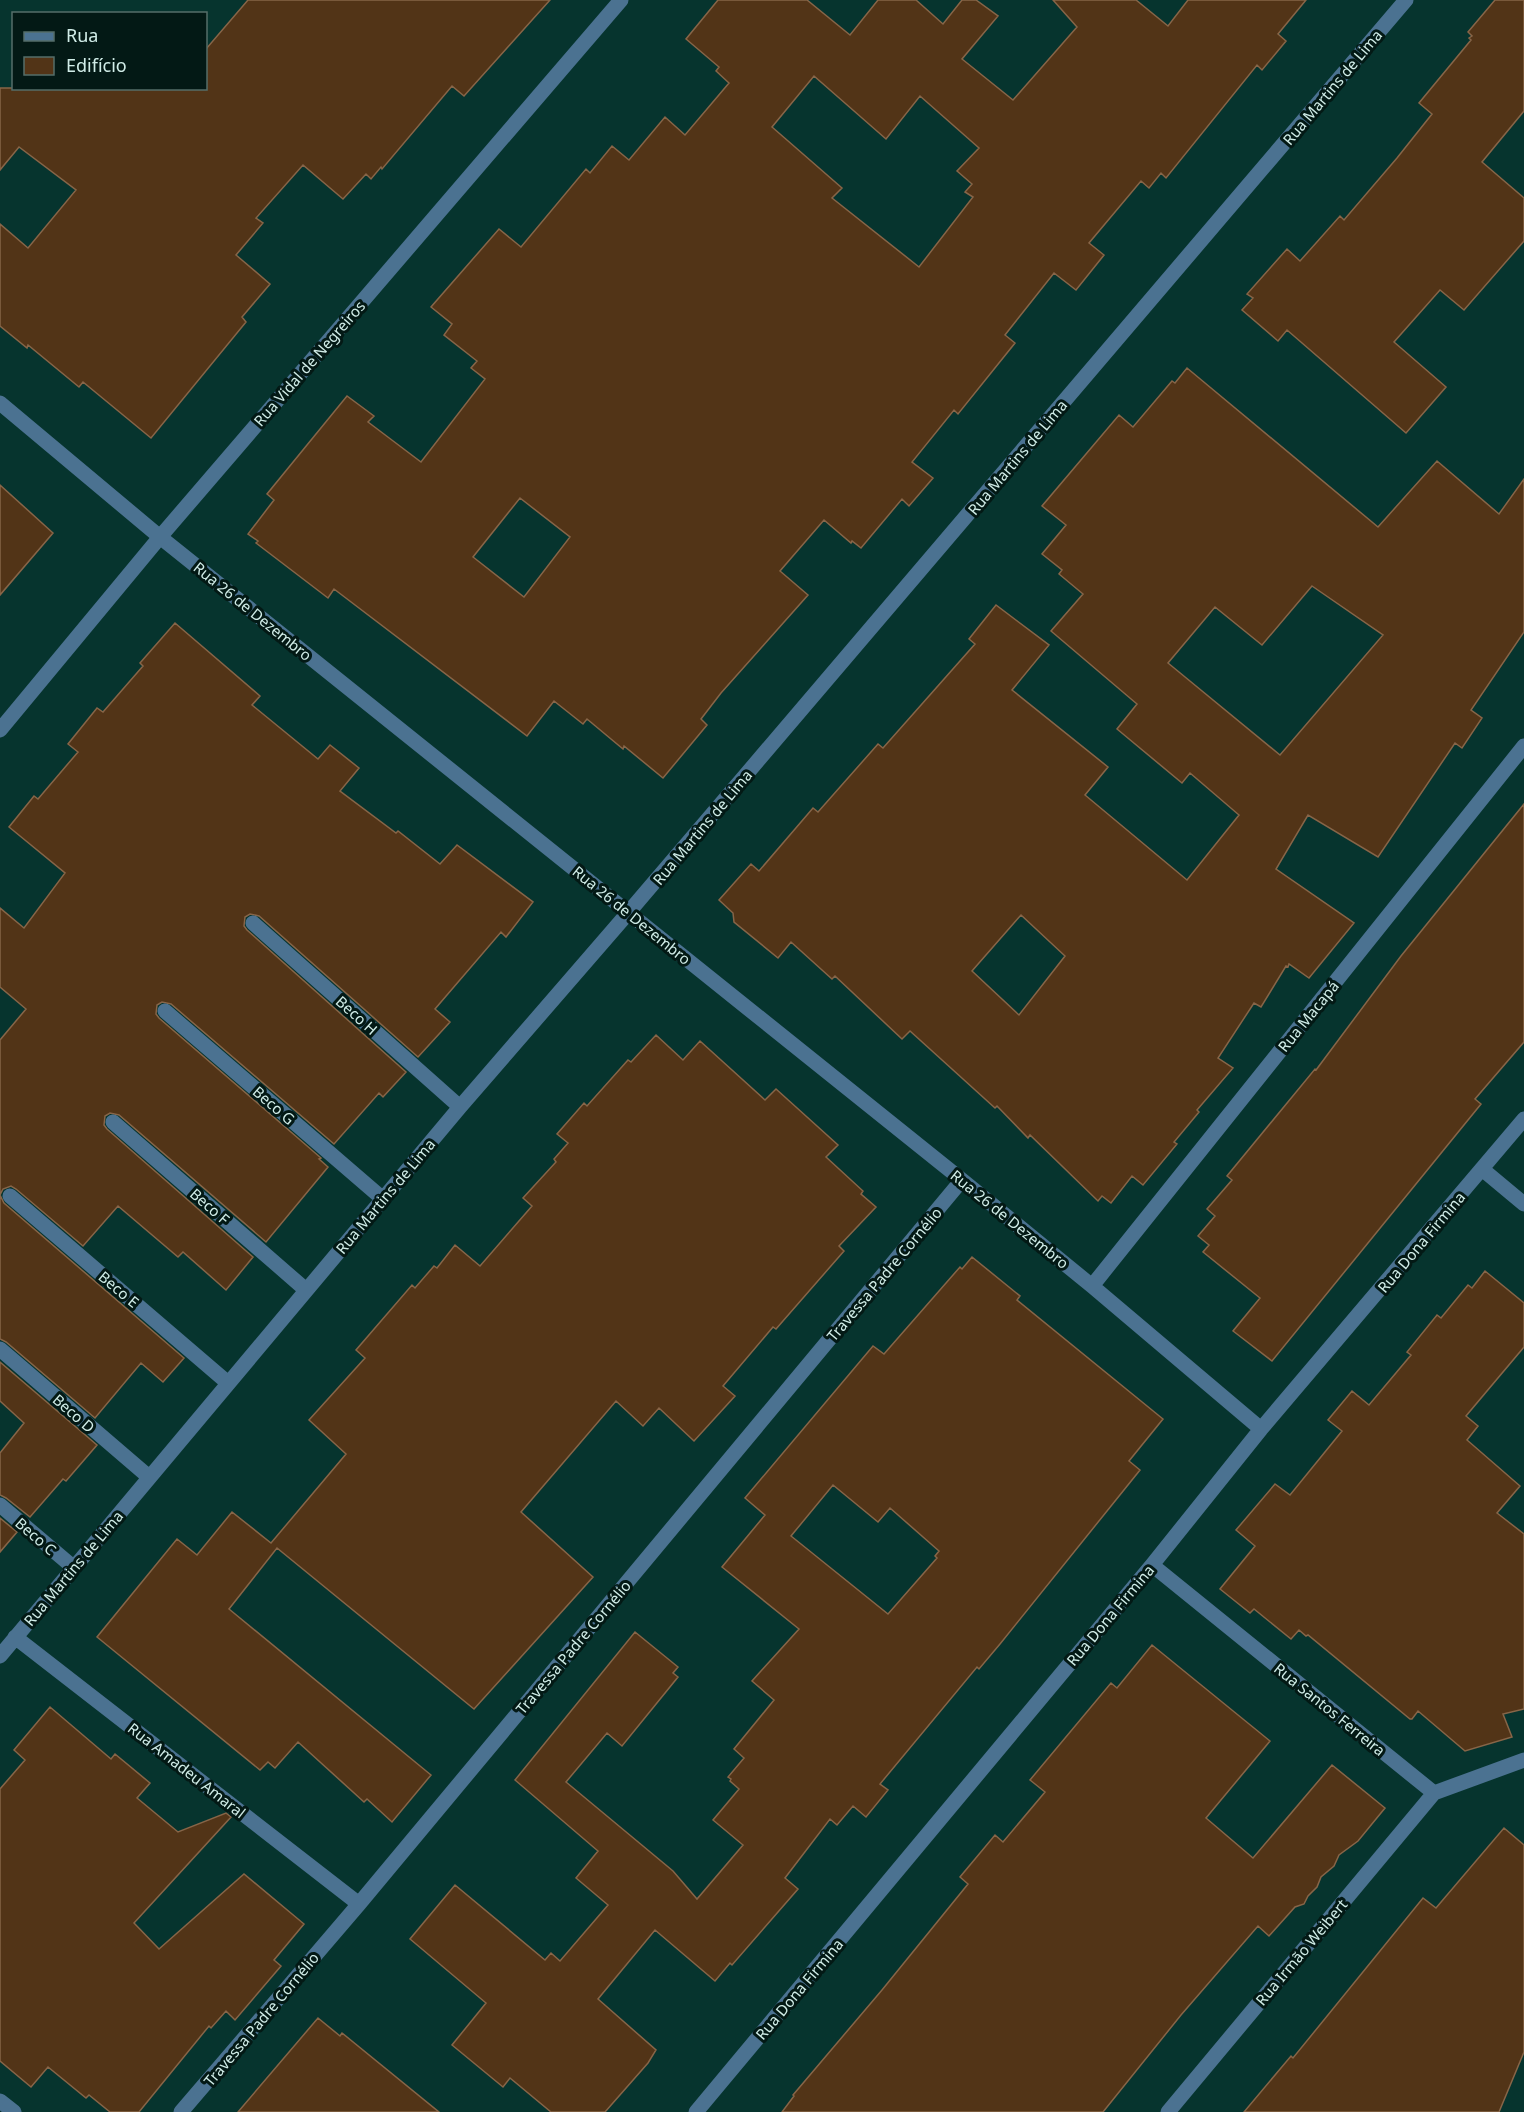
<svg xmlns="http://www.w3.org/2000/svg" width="1524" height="2112" font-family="'Noto Sans',sans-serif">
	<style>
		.building { fill: #523417; stroke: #876548; stroke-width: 1.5; fill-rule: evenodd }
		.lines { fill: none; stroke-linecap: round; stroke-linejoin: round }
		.minor { stroke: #4b7291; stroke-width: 15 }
		.labels { text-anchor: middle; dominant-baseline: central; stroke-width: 6; stroke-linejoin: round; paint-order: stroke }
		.street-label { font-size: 15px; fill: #d1ede8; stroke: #031915 }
	</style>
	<rect width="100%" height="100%" fill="#06342e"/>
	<!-- building -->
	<path class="building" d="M248,0H550L464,96L452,86L382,169L381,167L371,179L366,174L343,199L303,165L256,218L263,223L236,255L270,284L242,317L246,322L151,438L83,382L79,387L28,345L27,348L0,326V224L28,248L76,190L19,147L0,170V88H206V49Z
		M718,0H807L850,35L878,0H916L943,24L962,0H976L998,16L962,59L1013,100L1077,27L1053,0H1136L1168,26L1188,0H1306L1278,34L1286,41L1262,70L1257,65L1166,178L1161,173L1149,188L1141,181L1089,243L1104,255L1076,290L1054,273L1005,335L1015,343L958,414L954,410L912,462L933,478L909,506L902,499L861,548L852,541L851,543L824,520L780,571L808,595L721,693L701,719L707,725L663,778L624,746L623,749L587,719L583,724L554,701L527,736L334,589L328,598L256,543L258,541L248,534L274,500L267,494L347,396L374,416L368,422L421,462L485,379L471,368L477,361L444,335L452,324L431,307L499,229L521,247L586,169L590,173L612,146L629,160L665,117L685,135L729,83L716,71L719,67L686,39ZM814,76L886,139L920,96L979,148L957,171L972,184L965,192L973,197L919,267L832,198L842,188L772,127ZM520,498L570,537L524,597L473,557Z
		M1495,0H1524V111L1482,162L1524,198V241L1464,310L1440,290L1394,342L1446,387L1406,433L1287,330L1278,341L1242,310L1253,298L1247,294L1287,249L1300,261L1340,216L1344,220L1397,158L1432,114L1419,103L1471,40L1469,38L1472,36L1468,32Z
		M1187,368L1378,527L1437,461L1499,514L1524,479V632L1471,710L1482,718L1462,748L1455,743L1378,857L1308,815L1276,869L1354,923L1309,978L1289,964L1288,967L1286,966L1261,1007L1254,1003L1218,1058L1233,1068L1197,1110L1199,1112L1174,1142L1177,1144L1143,1185L1132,1176L1111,1203L1102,1196L1098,1201L1030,1135L1028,1138L997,1106L995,1108L910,1031L902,1039L835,976L832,979L791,942L778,958L734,922L733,913L719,900L751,864L759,871L813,808L818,812L878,744L883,748L975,644L969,639L996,605L1049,645L1012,690L1108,767L1085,795L1187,880L1239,815L1190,773L1182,783L1117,729L1137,704L1051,631L1083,594L1059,574L1062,570L1042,554L1066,525L1042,506L1119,415L1133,427L1172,381L1175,383ZM1312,586L1383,635L1280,755L1168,663L1215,607L1262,645ZM1021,915L1065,956L1019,1015L972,971Z
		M0,485L53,533L0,595Z
		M175,623L260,696L252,705L318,759L330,745L359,768L340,791L396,833L398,831L440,864L457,845L533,902L506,937L501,932L435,1009L450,1022L418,1057L259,916L250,914L245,917L244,926L247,930L406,1072L383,1097L379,1093L334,1144L171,1004L162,1002L157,1005L156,1014L159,1018L321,1158L319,1159L328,1167L266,1242L119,1115L110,1113L105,1116L104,1125L107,1129L253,1257L226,1290L183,1252L178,1257L118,1206L83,1246L16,1189L11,1186L3,1189L0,1195L4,1203L184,1358L163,1382L141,1363L95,1418L6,1342L0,1339V1040L26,1009L0,987V908L24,928L65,873L9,827L34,796L38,799L78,752L68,744L97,708L103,712L143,666L140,663Z
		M1524,804V1042L1475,1099L1481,1104L1272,1361L1233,1331L1260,1298L1203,1252L1209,1245L1198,1236L1215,1216L1207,1209L1232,1180L1227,1176L1315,1069L1316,1070L1401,956Z
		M656,1035L683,1060L700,1041L765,1100L776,1089L838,1145L826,1157L863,1191L861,1194L876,1207L839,1246L844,1251L776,1329L773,1327L723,1386L735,1396L694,1441L659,1408L643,1426L616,1401L521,1512L593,1577L474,1709L277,1548L229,1609L431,1775L392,1822L367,1799L364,1802L298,1742L275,1768L268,1762L260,1770L97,1637L177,1539L197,1555L232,1512L271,1543L346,1454L309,1420L365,1358L356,1350L412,1285L415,1288L434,1266L437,1268L455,1245L480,1266L532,1206L523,1198L556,1162L554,1159L568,1143L557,1134L584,1103L587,1106L628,1060L631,1062Z
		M972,1257L1020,1296L1017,1300L1163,1419L1129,1461L1140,1470L1000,1644L979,1669L977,1667L880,1784L888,1790L866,1817L853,1806L837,1825L830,1819L785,1878L798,1889L732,1965L730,1963L715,1981L655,1930L598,1999L656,2050L648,2063L605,2112H551L510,2078L503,2087L452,2045L486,2003L410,1939L455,1885L545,1960L551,1953L560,1961L608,1905L576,1878L598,1851L515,1780L635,1632L678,1667L673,1673L678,1677L622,1746L607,1733L566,1782L673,1871L697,1899L743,1845L713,1820L739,1789L730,1781L731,1779L728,1777L744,1758L734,1749L774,1700L752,1681L799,1629L722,1567L765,1515L745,1498L873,1346L884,1354L960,1267L962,1269ZM833,1485L878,1522L890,1508L939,1551L935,1556L937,1558L888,1614L791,1536Z
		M1485,1271L1524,1303V1347L1466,1416L1478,1426L1467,1440L1520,1486L1497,1513L1524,1534V1709L1503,1714L1512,1737L1465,1751L1418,1711L1412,1719H1410L1308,1635L1306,1636L1299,1630L1291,1639L1254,1609L1250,1613L1220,1589L1255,1546L1236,1530L1275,1484L1290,1495L1342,1431L1328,1420L1352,1391L1369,1405L1411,1355L1407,1352L1437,1315L1441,1318L1468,1285L1472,1288Z
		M0,1362L97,1445L66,1481L63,1479L30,1517L6,1498L0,1495V1453L24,1423L0,1401Z
		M0,1518L17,1532L0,1552Z
		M1152,1645L1270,1741L1206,1818L1253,1858L1332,1765L1385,1808L1358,1841L1339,1855L1334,1866L1321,1877L1317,1887L1308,1896L1304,1904L1295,1907L1269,1936L1258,1926L1181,2015L1103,2112H782L794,2096L793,2095L882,1990L968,1884L960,1877L995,1835L1003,1842L1045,1792L1030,1780L1111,1683L1117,1688Z
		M50,1707L111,1759L115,1754L150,1783L137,1798L178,1832L226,1813L231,1817L134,1923L159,1949L244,1874L304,1924L274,1960L281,1966L235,2020L226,2011L211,2028L209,2026L139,2112H110L89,2095L86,2098L48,2067L31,2087L0,2061V1789L25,1760L14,1750Z
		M1504,1828L1524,1845V2052L1499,2112H1244L1291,2056L1293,2058L1423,1898L1436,1908Z
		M318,2018L340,2036L342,2033L439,2112H238Z"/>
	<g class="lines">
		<!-- minor -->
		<path class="minor" d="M0,403L160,537L962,1180L1092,1286L1261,1429
			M0,730L160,537L621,0
			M253,923L460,1107
			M165,1011L383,1199
			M113,1122L306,1290
			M1482,1169L1524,1204
			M10,1196L228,1383
			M1092,1286L1524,746
			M0,1349L149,1477
			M0,1505L73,1567
			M1152,1565L1434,1793L1524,1760
			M15,1637L359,1904
			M0,1656L460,1107L628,913L1406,0
			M0,2101L14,2112
			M181,2112L359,1904L962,1180
			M696,2112L1152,1565L1261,1429L1524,1119
			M1168,2112L1434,1793"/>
	</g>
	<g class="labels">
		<!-- street labels -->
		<g class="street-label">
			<text transform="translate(1332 87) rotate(-50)">Rua Martins de Lima</text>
			<text transform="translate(309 363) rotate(-49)">Rua Vidal de Negreiros</text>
			<text transform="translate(1017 457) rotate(-50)">Rua Martins de Lima</text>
			<text transform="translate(253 611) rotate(39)">Rua 26 de Dezembro</text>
			<text transform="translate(702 827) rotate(-50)">Rua Martins de Lima</text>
			<text transform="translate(632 915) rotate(39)">Rua 26 de Dezembro</text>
			<text transform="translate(357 1015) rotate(42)">Beco H</text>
			<text transform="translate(1308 1016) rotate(-51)">Rua Macapá</text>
			<text transform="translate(274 1105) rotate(41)">Beco G</text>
			<text transform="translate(385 1196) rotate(-50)">Rua Martins de Lima</text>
			<text transform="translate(210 1206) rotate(41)">Beco F</text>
			<text transform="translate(1010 1219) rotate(39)">Rua 26 de Dezembro</text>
			<text transform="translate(1421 1242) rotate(-50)">Rua Dona Firmina</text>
			<text transform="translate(884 1274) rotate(-50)">Travessa Padre Cornélio</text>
			<text transform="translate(119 1289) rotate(40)">Beco E</text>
			<text transform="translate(74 1413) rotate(41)">Beco D</text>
			<text transform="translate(36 1536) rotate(41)">Beco C</text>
			<text transform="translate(73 1568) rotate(-50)">Rua Martins de Lima</text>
			<text transform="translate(1110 1615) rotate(-50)">Rua Dona Firmina</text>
			<text transform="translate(573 1647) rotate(-50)">Travessa Padre Cornélio</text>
			<text transform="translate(1330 1709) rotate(39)">Rua Santos Ferreira</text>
			<text transform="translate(187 1770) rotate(38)">Rua Amadeu Amaral</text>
			<text transform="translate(1301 1952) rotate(-50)">Rua Irmão Weibert</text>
			<text transform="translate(799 1989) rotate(-50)">Rua Dona Firmina</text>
			<text transform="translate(261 2019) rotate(-50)">Travessa Padre Cornélio</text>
		</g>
	</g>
	<!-- legend -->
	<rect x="12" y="12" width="195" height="78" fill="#031915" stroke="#556e69" stroke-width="1.5"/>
	<rect x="24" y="32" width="30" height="9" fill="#4b7291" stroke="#556e69" stroke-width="1.5"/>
	<text x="66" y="42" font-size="18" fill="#d1ede8">Rua</text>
	<rect x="24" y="57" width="30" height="18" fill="#523417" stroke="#556e69" stroke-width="1.5"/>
	<text x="66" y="72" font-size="18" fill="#d1ede8">Edifício</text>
</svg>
